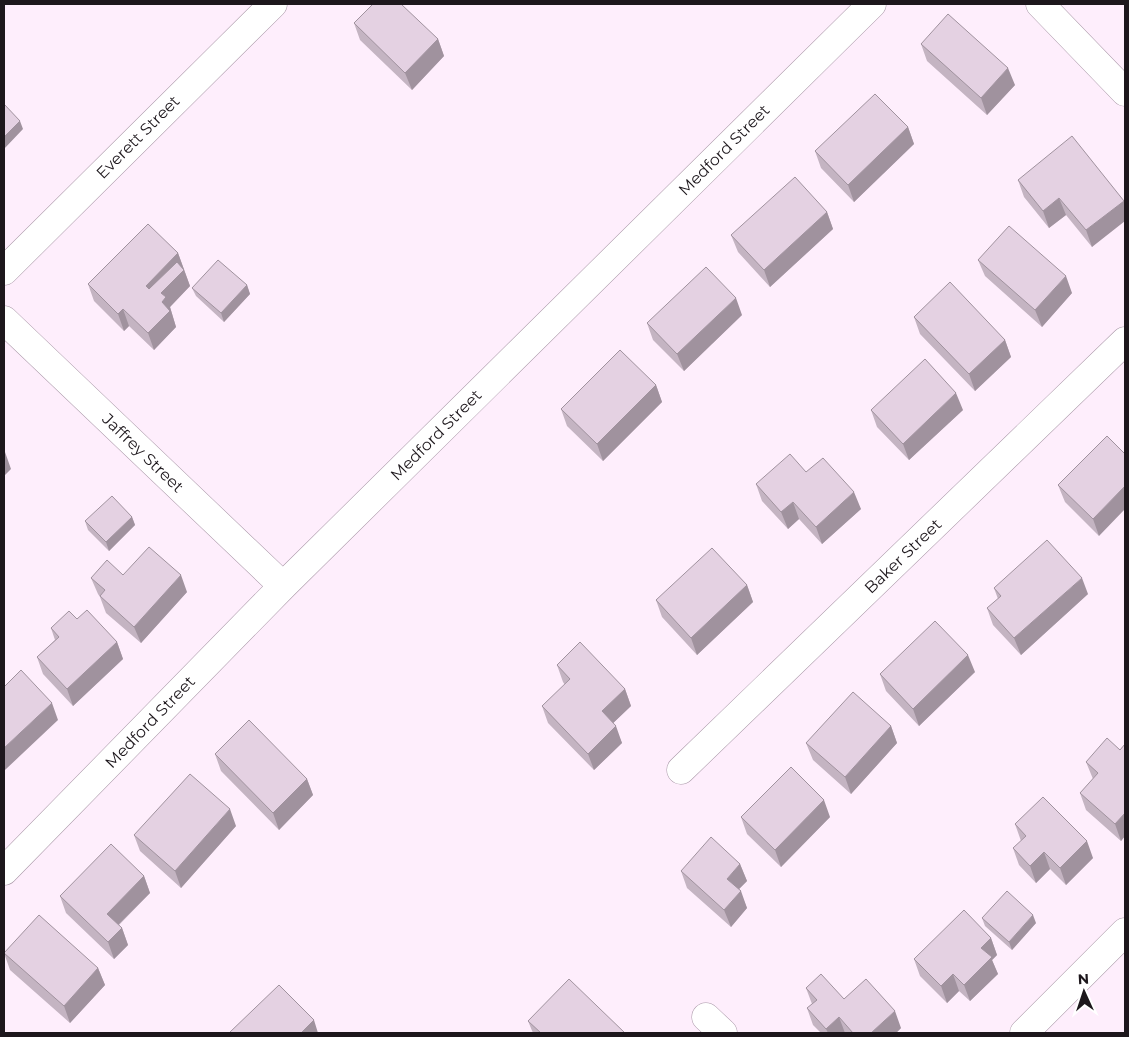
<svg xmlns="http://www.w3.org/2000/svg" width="1129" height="1037" font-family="Montserrat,sans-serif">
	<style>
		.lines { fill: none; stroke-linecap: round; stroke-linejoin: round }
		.minor-casing { stroke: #a997a7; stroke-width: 29 }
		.minor { stroke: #fff; stroke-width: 28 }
		.wall { fill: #c4b4c2 }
		.shaded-wall { fill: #a0929e }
		.building { fill: #e4d1e2; stroke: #a0929e }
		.labels { text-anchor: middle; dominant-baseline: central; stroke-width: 5; stroke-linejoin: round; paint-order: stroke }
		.street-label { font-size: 16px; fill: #1d171c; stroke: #fff }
	</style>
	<rect width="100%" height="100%" fill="#feeefc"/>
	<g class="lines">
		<defs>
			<path id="minor" d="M1040,4L1125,92
				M4,271L273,4
				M4,320L283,586
				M681,770L1125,341
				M4,871L283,586L872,4
				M706,1017L723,1033
				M1024,1033L1125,932"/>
		</defs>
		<!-- minor casing -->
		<use href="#minor" class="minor-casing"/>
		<!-- minor -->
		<use href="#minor" class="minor"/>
	</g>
	<!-- wall -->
	<path class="wall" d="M354,23L438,39L444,56L412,90L360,40Z
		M921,44L1015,85L987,115L927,61Z
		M908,127L914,144L854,202L821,168L815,151Z
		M1018,180L1124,201L1092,247L1066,215L1049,228L1024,197Z
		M827,212L833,229L770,287L738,252L731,235Z
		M178,253L190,286L170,307L176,327L154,350L129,326L124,331L94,301L88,284Z
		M978,260L1072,293L1042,327L985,276Z
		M247,285L250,294L224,322L196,296L192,288Z
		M742,315L684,371L653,340L647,323Z
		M914,317L1005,340L1011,357L975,391L920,334Z
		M656,385L662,402L603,461L567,426L561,409Z
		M871,410H963L909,460L877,427Z
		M1107,436L1099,536L1065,502L1058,485Z
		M806,472L861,509L822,544L799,519L788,529L762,501L756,484Z
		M132,517L135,525L109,551L88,530L85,521Z
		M123,575L187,592L141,643L106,613L100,597L98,594L91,578Z
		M747,585L753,602L697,655L662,617L656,600Z
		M994,588L1088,594L1021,655L993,625L987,608L998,599Z
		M77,619L117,642L123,659L73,706L43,674L37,657L55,640L51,628Z
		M557,665L625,689L631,706L613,723L622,743L594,770L548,723L542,706L565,685L563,682Z
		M975,672L919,726L886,691L880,674Z
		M891,726L897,743L851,794L813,760L806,743Z
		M1125,744V836L1121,841L1086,810L1080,793L1093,779L1086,762L1120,750Z
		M215,754L307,779L313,795L279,830L221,771Z
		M741,817H830L781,867L747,834Z
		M1015,824L1093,858L1066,885L1050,869L1036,883L1019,865L1013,848L1021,841Z
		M236,826L181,888L140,851L134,835Z
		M740,864L747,881L739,889L747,908L731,927L687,888L681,871Z
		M144,876L150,893L119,925L122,928L128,945L114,959L66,913L60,896Z
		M982,918L1036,923L1012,950L985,926Z
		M991,938L997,955L992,960L998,974L970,1001L959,991L947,1003L920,976L914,959Z
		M4,953L98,968L105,985L70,1023L10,970Z
		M806,988L844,999L901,1028L896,1033H821L813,1025L807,1008L812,1004Z
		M528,1021L625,1033H533Z"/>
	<!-- shaded-wall -->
	<path class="shaded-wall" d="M438,39L444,56L412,90L405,73Z
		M1008,68L1015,85L987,115L981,98Z
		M20,121L23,129L4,149V137Z
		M908,127L914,144L854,202L848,185Z
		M1059,198L1066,215L1049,228L1043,211Z
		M1124,201L1125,205V221L1092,247L1086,230Z
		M827,212L833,229L770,287L764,270Z
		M178,253L190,286L170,307L176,327L154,350L148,333L152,302L146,286Z
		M1066,276L1072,293L1042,327L1035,310Z
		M247,285L250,294L224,322L221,313Z
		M736,298L742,315L684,371L677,354Z
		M123,309L129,326L124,331L118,314Z
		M1005,340L1011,357L975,391L969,374Z
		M656,385L662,402L603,461L597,444Z
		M956,393L963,410L909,460L903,444Z
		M5,452L11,469L4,476V453Z
		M1125,486V509L1099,536L1093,519Z
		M854,492L861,509L822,544L816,527Z
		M793,502L799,519L788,529L781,512Z
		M132,517L135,525L109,551L106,542Z
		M181,575L187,592L141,643L134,627Z
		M1082,578L1088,594L1021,655L1014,638Z
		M747,585L753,602L697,655L691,638Z
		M117,642L123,659L73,706L67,689Z
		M968,655L975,672L919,726L913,709Z
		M625,689L631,706L608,728L602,711Z
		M52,703L58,720L5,770L4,768V748Z
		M616,726L622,743L594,770L588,754Z
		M891,726L897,743L851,794L845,777Z
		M307,779L313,795L279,830L273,813Z
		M824,800L830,817L781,867L775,850Z
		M230,809L236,826L181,888L175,871Z
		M1125,813V836L1121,841L1115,824Z
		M1087,841L1093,858L1066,885L1060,868Z
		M1044,852L1050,869L1036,883L1030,866Z
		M740,864L747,881L733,895L727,879Z
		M144,876L150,893L113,930L107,914Z
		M741,891L747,908L731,927L724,910Z
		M1033,915L1036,923L1012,950L1009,942Z
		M122,928L128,945L114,959L108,942Z
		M991,938L997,955L992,960L998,974L970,1001L964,985L981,948Z
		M98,968L105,985L70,1023L64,1006Z
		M953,974L959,991L947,1003L941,986Z
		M895,1011L901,1028L896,1033H871Z
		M839,1017L845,1033H828L826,1029Z
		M314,1020L318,1033H301Z"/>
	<!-- building -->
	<path class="building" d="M373,4H401L438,39L405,73L354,23Z
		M948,14L1008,68L981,98L921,44Z
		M875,94L908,127L848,185L815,151Z
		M4,104L20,121L4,137Z
		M1072,136L1124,201L1086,230L1059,198L1043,211L1018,180Z
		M795,177L827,212L764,270L731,235Z
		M148,224L178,253L146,286L149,289L177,262L184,270L161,293L166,297L162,302L170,311L148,333L123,309L118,314L88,284Z
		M1009,226L1066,276L1035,310L978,260Z
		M218,260L247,285L221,313L192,288Z
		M706,267L736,298L677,354L647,323Z
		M950,282L1005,340L969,374L914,317Z
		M620,350L656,385L597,444L561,409Z
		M925,359L956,393L903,444L871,410Z
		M1107,436L1125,454V486L1093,519L1058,485Z
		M790,454L806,472L823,458L854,492L816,527L793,502L781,512L756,484Z
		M112,496L132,517L106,542L85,521Z
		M1047,540L1082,578L1014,638L987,608L1001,596L994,588Z
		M149,547L181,575L134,627L100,596L105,590L91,578L107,560L123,575Z
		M712,548L747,585L691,638L656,600Z
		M87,610L117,642L67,689L37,657L59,637L51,628L69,611L77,619Z
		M935,621L968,655L913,709L880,674Z
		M580,642L625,689L602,711L616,726L588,754L542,706L570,679L557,665Z
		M21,670L52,703L4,748V687Z
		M853,692L891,726L845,777L806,743Z
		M249,720L307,779L273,813L215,754Z
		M1107,738L1120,750L1125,744V813L1115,824L1080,793L1098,773L1086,762Z
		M791,767L824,800L775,850L741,817Z
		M190,774L230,809L175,871L134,835Z
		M1043,797L1087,841L1060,868L1044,852L1030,866L1013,848L1026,836L1015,824Z
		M711,837L740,864L727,879L741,891L724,910L681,871Z
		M111,844L144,876L107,914L122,928L108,942L60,896Z
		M1007,891L1033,915L1009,942L982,918Z
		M964,910L991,938L981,948L992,957L964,985L953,974L941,986L914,959Z
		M39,915L98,968L64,1006L4,953Z
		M821,974L844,999L866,979L895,1011L871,1033H853L839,1017L826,1029L807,1008L817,1000L806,988Z
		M569,979L625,1033H541L528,1021Z
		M279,985L314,1020L301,1033H229Z"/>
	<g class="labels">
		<!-- street labels -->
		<g class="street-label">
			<text transform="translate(138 137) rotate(-45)">Everett Street</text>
			<text transform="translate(724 150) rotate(-45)">Medford Street</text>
			<text transform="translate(436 435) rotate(-45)">Medford Street</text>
			<text transform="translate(143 453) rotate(44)">Jaffrey Street</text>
			<text transform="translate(903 556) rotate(-44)">Baker Street</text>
			<text transform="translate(150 722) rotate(-46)">Medford Street</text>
		</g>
	</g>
	<!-- border -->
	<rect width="1129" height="1037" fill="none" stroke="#1d171c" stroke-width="10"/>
	<!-- north arrow -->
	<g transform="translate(1084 992) rotate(357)" stroke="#ffffff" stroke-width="4" paint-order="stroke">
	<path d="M0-4L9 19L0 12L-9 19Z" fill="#1d171c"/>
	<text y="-8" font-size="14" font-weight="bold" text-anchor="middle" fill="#1d171c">N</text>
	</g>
</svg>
